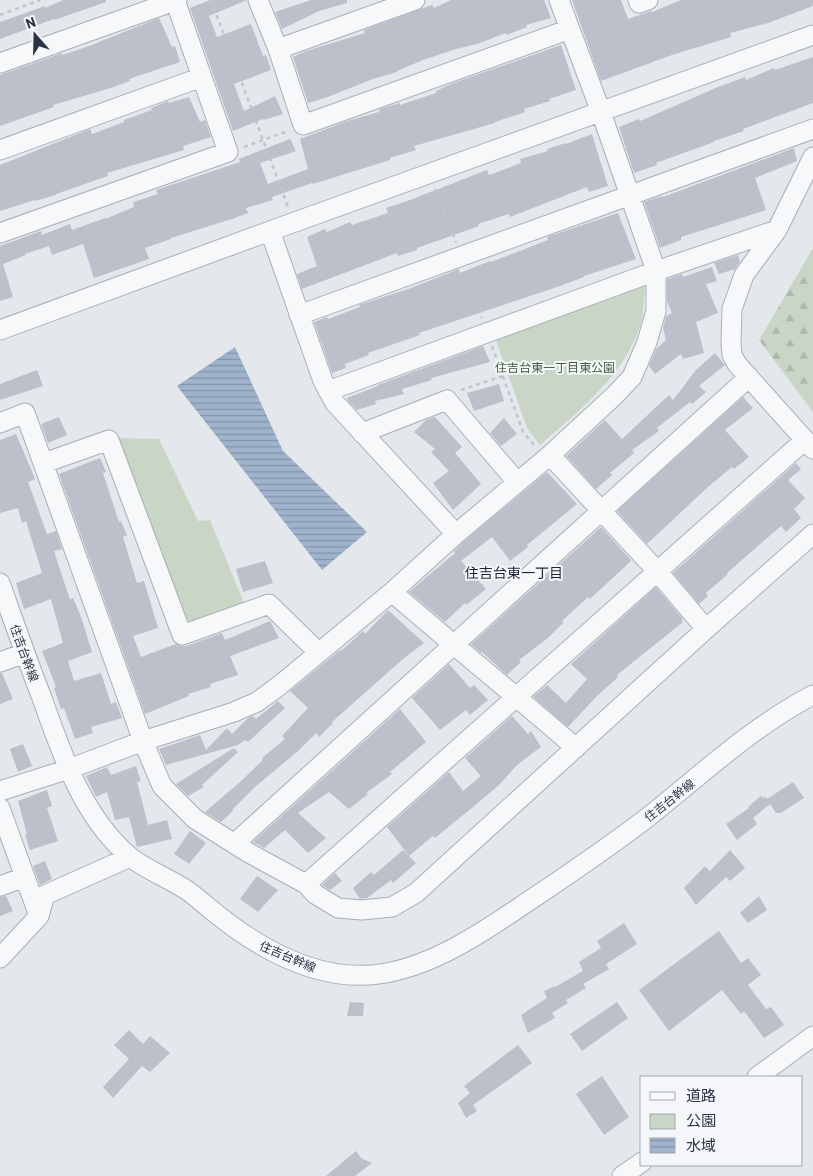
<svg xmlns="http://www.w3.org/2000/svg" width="813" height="1176" font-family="Barlow,'Noto Sans JP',sans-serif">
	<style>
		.forest { fill: url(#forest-firs) }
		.green { fill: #c9d6c5 }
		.water { fill: url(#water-rules) }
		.building { fill: #bbc0ca }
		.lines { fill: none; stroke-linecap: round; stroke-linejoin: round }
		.minor-casing { stroke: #a9aeb7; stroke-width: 21 }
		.path { stroke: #c2c5cb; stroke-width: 2.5; stroke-dasharray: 4 4; stroke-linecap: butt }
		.minor { stroke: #f7f8fa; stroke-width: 19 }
		.labels { text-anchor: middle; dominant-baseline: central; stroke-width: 4; stroke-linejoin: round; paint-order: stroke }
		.park-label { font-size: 12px; fill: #3f6138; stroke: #f4f6f9 }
		.street-label { font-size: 12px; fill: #2b3445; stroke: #f4f6f9 }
		.neighbourhood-label { font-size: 14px; fill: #1d2536; stroke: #f4f6f9 }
	</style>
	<defs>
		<pattern id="forest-firs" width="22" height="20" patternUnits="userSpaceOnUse" patternTransform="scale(1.25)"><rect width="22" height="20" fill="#c9d6c5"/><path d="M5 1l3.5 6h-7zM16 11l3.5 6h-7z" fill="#adb8ab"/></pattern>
		<pattern id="water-rules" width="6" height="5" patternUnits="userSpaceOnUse" patternTransform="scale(1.25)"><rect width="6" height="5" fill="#9fb4cc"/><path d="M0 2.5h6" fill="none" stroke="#8293a7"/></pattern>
	</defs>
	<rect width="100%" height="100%" fill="#e4e7ec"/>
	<!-- forest -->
	<path class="forest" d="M813,248V412L759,340Z"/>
	<!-- green -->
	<path class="green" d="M645,285C644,297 644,311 641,323C625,375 579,411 540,445L527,428L495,338Z
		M115,438L159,439L198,521L210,520L245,605L188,625Z"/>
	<!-- water -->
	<path class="water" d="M235,347L283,451L367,532L322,570L177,386Z"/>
	<!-- building -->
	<path class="building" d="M63,0H106V2L54,20V19L0,39V22L45,6V8Z
		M210,0H247L209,16L217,37L251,24L263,56L266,55L271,70L234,84L244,111L275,96L283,114L264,120L263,119L233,131L190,8Z
		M311,0H347V3L319,11L282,29L275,12Z
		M451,0H544L551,18L526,25L527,27L507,35L506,33L477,44L456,49L423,60L397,71V72L373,79L325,98L308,103L293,57L306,51L365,33L364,30L432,5L434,8Z
		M572,0H621L628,19L651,11L652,12L681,0H813V6L768,23L730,33L731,37L672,55L601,81Z
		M159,18L172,47L175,46L180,62L129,79L130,81L111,88L53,105L54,107L0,126V75L62,53V55L89,46Z
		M561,45L576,90L549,99L550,101L524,109L525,112L495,122V123L414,146L416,150L390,158V160L313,184L312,183L272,197L273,200L246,208L248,213L232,219L171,238V239L145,248L149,259L94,278L83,244L52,255L49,246L25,254L26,255L3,264L13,297L0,301V246L41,231L42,235L70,224L72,230L105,218V219L134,207L133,202L158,194L156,190L240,162L239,159L290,139L296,151L260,163L268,184L308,169L300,139L347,121L379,112V110L382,108L400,103V105L436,93V91L453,83Z
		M813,57V103L743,129L744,131L714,141V142L656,163L657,165L634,173L619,127L639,119L640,121L718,87L745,77L746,80L774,68L775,70Z
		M189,97L200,122L205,120L211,137L183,146L184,150L107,173L108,176L56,194V195L35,201V200L0,211V165L90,129L92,134L124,122V120L152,110L151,108L168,101L169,103Z
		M592,134L608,186L589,192L587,187L510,217L509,214L478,224L479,226L417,248V250L398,256L397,253L302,289L297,274L317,266L307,237L325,229L327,232L350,222L352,225L388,213L386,208L410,200L487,170L489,175L521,163L520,159L548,151L547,149L566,143V144Z
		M794,148L797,161L755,178L766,210L681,237V240L660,248L644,202L662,196L663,197Z
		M618,213L636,259L584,276V277L557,287L419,333L420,335L368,353L369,355L345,364L346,368L332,373L314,322L327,317L328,319L360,307L359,305L411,288L459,269L460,273L490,261L491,262L548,240L547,237Z
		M738,255L740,261L735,269L719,274L714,263Z
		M712,267L717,281L706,284L718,313L696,322L704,353L683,359L681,354L655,374L649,366L656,349L666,340L663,328L666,316L672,313L667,301V279L682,274L683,277Z
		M483,346L490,362L431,378L432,380L402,389L404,394L375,401L376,404L357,410L348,401L347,398L378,386V385Z
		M715,353L725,365L699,386L706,392L692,404L690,402L657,428L659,431L632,450L634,453L610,473L612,475L596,489L566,456L605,420L622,439L669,395L673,400L696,370Z
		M37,370L43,386L0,400V384Z
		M499,384L504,401L474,411L467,393Z
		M743,397L753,408L725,430L749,457L734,469L732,467L708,487L647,544L617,511Z
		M59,417L67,435L48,443L41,424Z
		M435,417L462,447L455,453L481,484L453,510L433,483L449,471L431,452L435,449L414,432L426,420Z
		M504,418L517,434L501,446L490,433Z
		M16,434L31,469L35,479L28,482L47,534L56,531L62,549L54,551L70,600L73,598L81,617L92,652L68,661L74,681L101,673L111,704L116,702L122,718L91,727L93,733L75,739L64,708L61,709L54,688L56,687L42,651L63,643L51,599L24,609L16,583L42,573L26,521L22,523L18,508L0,513V440Z
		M100,458L106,472L103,473L119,522L121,521L127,535L123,537L137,583L144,581L158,628L133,636L141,657L176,644L181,646H186L222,633L225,640L270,621L279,638L230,656L238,675L210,684L211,687L188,694L189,696L145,714L59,474Z
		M796,463L801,469L788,480L805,498L794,509L801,518L786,532L781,526L727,573L728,574L706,593L708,596L699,604L673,573Z
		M547,472L577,504L527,545L528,547L510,561L492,537L461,561L486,589L466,605L465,603L445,622L409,592L455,553L454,551L463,542Z
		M601,527L630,559L631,561L590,599L588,597L562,621L564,622L548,638L519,660L521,662L507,675L482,652L481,653L471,644Z
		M265,561L273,583L243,592L236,569Z
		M656,587L683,619L682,620L683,622L617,675L618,677L597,696L568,727L533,697L547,685L566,703L587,679L571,664Z
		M388,610L424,643L403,659L332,722L333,723L319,737L316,733L298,751L255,787L232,810L233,811L221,822L205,812L240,782L263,760L262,758L285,739L282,736L308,708L290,691L340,650L341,651L363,631L365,634Z
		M449,664L470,688L474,685L488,700L470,715L466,710L440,730L412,698Z
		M0,673H2L13,699L0,704Z
		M278,701L285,708L248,742L245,740L238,745L166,765L159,749L200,735L206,750L227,728L232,734L248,718L253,716L256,719Z
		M400,709L426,742L390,772L392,774L366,793L368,794L349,809L329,792L298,813L326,838L308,853L285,830L264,848L253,842Z
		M512,716L528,734L531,731L541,747L517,765L499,785L473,807L435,838L433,836L409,856L416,863L393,883L391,880L367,898L360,899L353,888L371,872L374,875L403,850L409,856L387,827L449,772L463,791L481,776L465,758Z
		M23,744L32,766L18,772L10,749Z
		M234,748L238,752L202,785L204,787L188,796L176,784Z
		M136,766L141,781L137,782L148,825L167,820L172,839L137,847L129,817L115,820L107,792L96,797L86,776L107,767L111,775Z
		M793,782L804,798L781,813H776L770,804L753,818L757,824L737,840L726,824L749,808L748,807L761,796L763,798L765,797L767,799Z
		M47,790L52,806L47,808L58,841L30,850L25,835L27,834L18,801Z
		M190,831L206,843L189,864L174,854Z
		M730,850L745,868L730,881L726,877L696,905L684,888L705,866L710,871Z
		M45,861L52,879L40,885L33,866Z
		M335,873L342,881L330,890L322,885Z
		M257,876L278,890L258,912L240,899Z
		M6,896L13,911L0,916V897Z
		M759,896L767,910L748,923L740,913Z
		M624,923L637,944L606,964L609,969L583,984L586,988L566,1000L568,1003L552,1013L555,1018L528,1033L521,1015L547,998L544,991L555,986V987L583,971L579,962L601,948L597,941Z
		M719,931L741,963L748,958L761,975L748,985L766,1009L771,1007L784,1025L764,1038L744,1011L741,1014L722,990L669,1031L639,990Z
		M350,1002L364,1003L363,1016H347Z
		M617,1002L628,1018L582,1051L570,1034Z
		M129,1030L143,1044L150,1036L170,1053L150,1072L142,1066L113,1098L103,1087L129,1059L114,1045Z
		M518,1045L532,1063L473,1105L477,1111L466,1118L458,1103L470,1093L464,1086Z
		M602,1076L629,1117L604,1135L576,1094Z
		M356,1151L361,1158L372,1163L355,1176H326Z"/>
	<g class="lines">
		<defs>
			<path id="minor" d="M258,0L278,49L303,125L570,29
				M638,0L639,3L648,0
				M278,49L415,0
				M0,63L177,0
				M0,150L202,77
				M270,231L323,381L335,403L456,534
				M0,233L228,152L175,0
				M299,315L813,129
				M0,330L270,231L813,35
				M328,391L656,271L777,230
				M0,423L25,413L143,741L162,786L195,819L249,853L306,884L315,894L338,908L362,910L392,907L416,893L706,629L813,534
				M362,433L447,400L517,482
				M813,449L737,364L732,355L731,344L732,309L744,275L777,230L813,157
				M550,455L657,571L706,629
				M44,463L109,440L182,635L269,604L318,652
				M0,583C14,622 27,660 42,698C62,755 83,817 130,857C148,871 169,878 188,891C195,896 202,902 209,908C257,948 321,985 386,973C435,964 480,934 520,907C563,878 607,849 648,817C701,775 753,726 813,695
				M392,592C453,645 515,695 576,748
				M0,662L25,653
				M0,791L69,769L143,741L234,712L257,702L280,685L392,592L456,534L550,455L614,396L632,377L647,342L656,311V271L601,112L559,0
				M0,808L39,916
				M235,843L749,377
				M306,884L805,440
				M0,886L25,877
				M0,958L39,916L45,895L130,857
				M757,1077L813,1036
				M622,1176L642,1162"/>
		</defs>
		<!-- minor casing -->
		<use href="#minor" class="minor-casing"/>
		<!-- path -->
		<path class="path" d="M211,0L288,207
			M0,15L40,0
			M244,147L288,131
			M435,189L456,242
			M467,271L482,318
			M492,346L523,432L535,446
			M461,390L503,376"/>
		<!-- minor -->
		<use href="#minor" class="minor"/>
	</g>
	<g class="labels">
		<!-- park labels -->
		<g class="park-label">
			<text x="555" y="367">住吉台東一丁目東公園</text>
		</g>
		<!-- street labels -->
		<g class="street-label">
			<text transform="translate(25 653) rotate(70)">住吉台幹線</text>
			<text transform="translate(669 800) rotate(-38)">住吉台幹線</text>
			<text transform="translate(288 956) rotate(23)">住吉台幹線</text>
		</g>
		<!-- neighbourhood labels -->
		<g class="neighbourhood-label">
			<text x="514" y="572">住吉台東一丁目</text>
		</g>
	</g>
	<!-- legend -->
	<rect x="640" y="1076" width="162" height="90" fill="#f4f6f9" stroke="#a4a8b1"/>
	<rect x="650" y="1092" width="25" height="8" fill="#f7f8fa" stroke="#a4a8b1"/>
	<text x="686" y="1101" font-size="15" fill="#2b3445">道路</text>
	<rect x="650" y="1114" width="25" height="15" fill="#c9d6c5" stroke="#a4a8b1"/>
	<text x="686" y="1126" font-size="15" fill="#2b3445">公園</text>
	<rect x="650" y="1138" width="25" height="15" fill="url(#water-rules)" stroke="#a4a8b1"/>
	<text x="686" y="1151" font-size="15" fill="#2b3445">水域</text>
	<!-- north arrow -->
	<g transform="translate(35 35) rotate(340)" stroke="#f4f6f9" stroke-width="4" paint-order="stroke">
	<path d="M0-4L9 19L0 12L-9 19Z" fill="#2b3445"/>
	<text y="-8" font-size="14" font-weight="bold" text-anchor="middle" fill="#2b3445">N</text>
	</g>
</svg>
